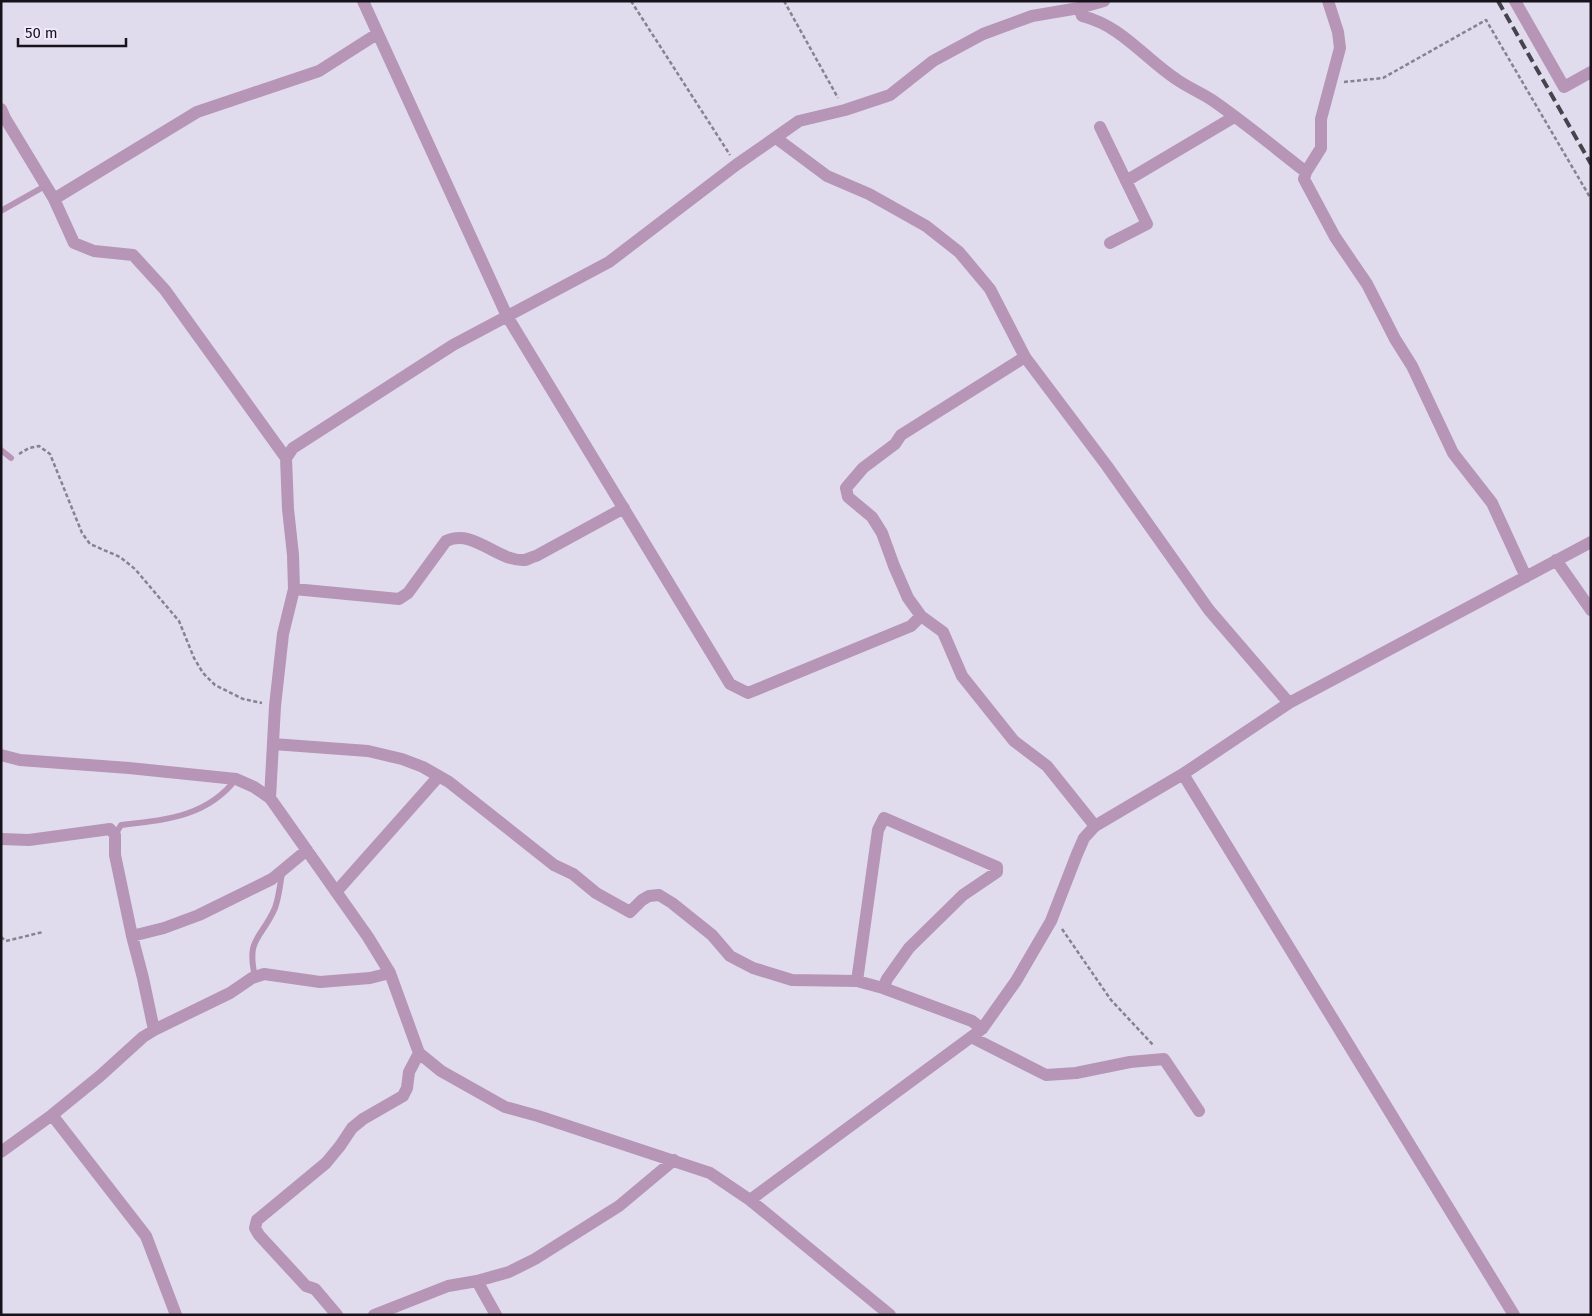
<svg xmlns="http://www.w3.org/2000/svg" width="1592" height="1316" font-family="'Fira Sans',sans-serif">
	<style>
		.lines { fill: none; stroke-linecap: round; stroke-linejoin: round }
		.path { stroke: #86828f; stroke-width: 2.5; stroke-dasharray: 4 2.5; stroke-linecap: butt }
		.lane { stroke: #b795b7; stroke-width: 6 }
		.street { stroke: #b795b7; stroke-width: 12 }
		.rail { stroke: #47434d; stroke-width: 4; stroke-dasharray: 10 5; stroke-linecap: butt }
	</style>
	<rect width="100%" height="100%" fill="#e1dbee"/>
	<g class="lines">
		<!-- path -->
		<path class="path" d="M631,1L730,155
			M784,1L838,98
			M1344,82L1383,78L1486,20L1591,199
			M19,454L29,448L39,446L50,454L82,533L90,544L120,557L135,569L179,621L194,658L203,673L215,685L243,699L262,703
			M1062,929L1111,1000L1154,1046
			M1,937L6,941L43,932"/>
		<!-- lane -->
		<path class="lane" d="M1,211L45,186
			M1,450L11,458
			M115,835L121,825C165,820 207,817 236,779
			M255,977C246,937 261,940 275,908C279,897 280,885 282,873"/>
		<!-- street -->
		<path class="street" d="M363,1L507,316L730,684L748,693L911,626L921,616L943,632L962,676L1014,741L1047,766L1095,826
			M1328,1L1338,32L1340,48L1321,119V148L1306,172L1304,179L1335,237L1367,284L1395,339L1412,366L1453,453L1492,503L1526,577
			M1515,1L1564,87L1591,72
			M1079,8L1082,16C1122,26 1143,57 1176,79C1187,87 1200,92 1212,100C1244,122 1275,148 1306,172
			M1,109L5,118L54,199L74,243L94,251L133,255L165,290L286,458
			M1100,127L1147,224L1110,243
			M776,138L827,176L869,194L926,226L959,252L990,289L1025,357L1107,466L1209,610L1289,703
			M1126,181L1234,117
			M54,199L197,112L319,71L377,34
			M1556,560L1591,610
			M294,589L399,599L408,593L446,541C474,528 497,562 525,560C528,559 532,557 536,556L624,508
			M921,616L908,598L894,566L882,533L872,517L848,497L846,488L863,468L895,444L901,435L1025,357
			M273,744L368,751L402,759L423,767L449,782L554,865L573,874L596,893L630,912L642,900L649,896L659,895L672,903L712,935L730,956L753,968L792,980L857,981L883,988L972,1021L982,1029
			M1,755L20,760L129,768L236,779L254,787L270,798L368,937L390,973L419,1053L441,1071L505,1107L538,1116L710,1173L750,1200L890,1315
			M1183,774L1514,1315
			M270,798L275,706L283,634L294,589L293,555L288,509L286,458L293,448L453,345L609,262L736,165L799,121L845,110L890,95L933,61L983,34L1032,16L1079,8L1104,1
			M1,839L29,840L110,829L115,835V855L132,936L164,928L199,915L272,879L307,850
			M336,892L439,776
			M132,936L143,978L154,1030
			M857,981L878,830L884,818L997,867V872L963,895L909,948L887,979L883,988
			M971,1037L1046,1075L1076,1073L1130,1062L1164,1059L1199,1111
			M52,1115L146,1236L176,1315
			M1,1152L52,1115L100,1076L143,1037L156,1029L230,993L252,978L264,974L320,982L370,978L390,973
			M750,1200L982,1029L1016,981L1051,921L1077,854L1084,838L1095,826L1183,774L1289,703L1591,542
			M477,1281L496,1315
			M337,1315L315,1289L306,1286L259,1235L255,1228L257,1220L326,1163L340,1146L352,1128L363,1119L403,1096L407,1088L409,1072L419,1053
			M374,1315L448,1286L477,1281L509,1272L535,1259L619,1206L674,1160"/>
		<!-- rail -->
		<path class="rail" d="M1498,1L1591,164"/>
	</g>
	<!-- border -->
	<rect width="1592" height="1316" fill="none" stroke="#16131a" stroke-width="5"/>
	<!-- scale -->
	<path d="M18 38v8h108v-8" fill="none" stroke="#16131a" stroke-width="2.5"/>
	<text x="25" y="38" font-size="15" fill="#16131a" stroke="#efe8fb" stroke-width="4" paint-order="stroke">50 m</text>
</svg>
